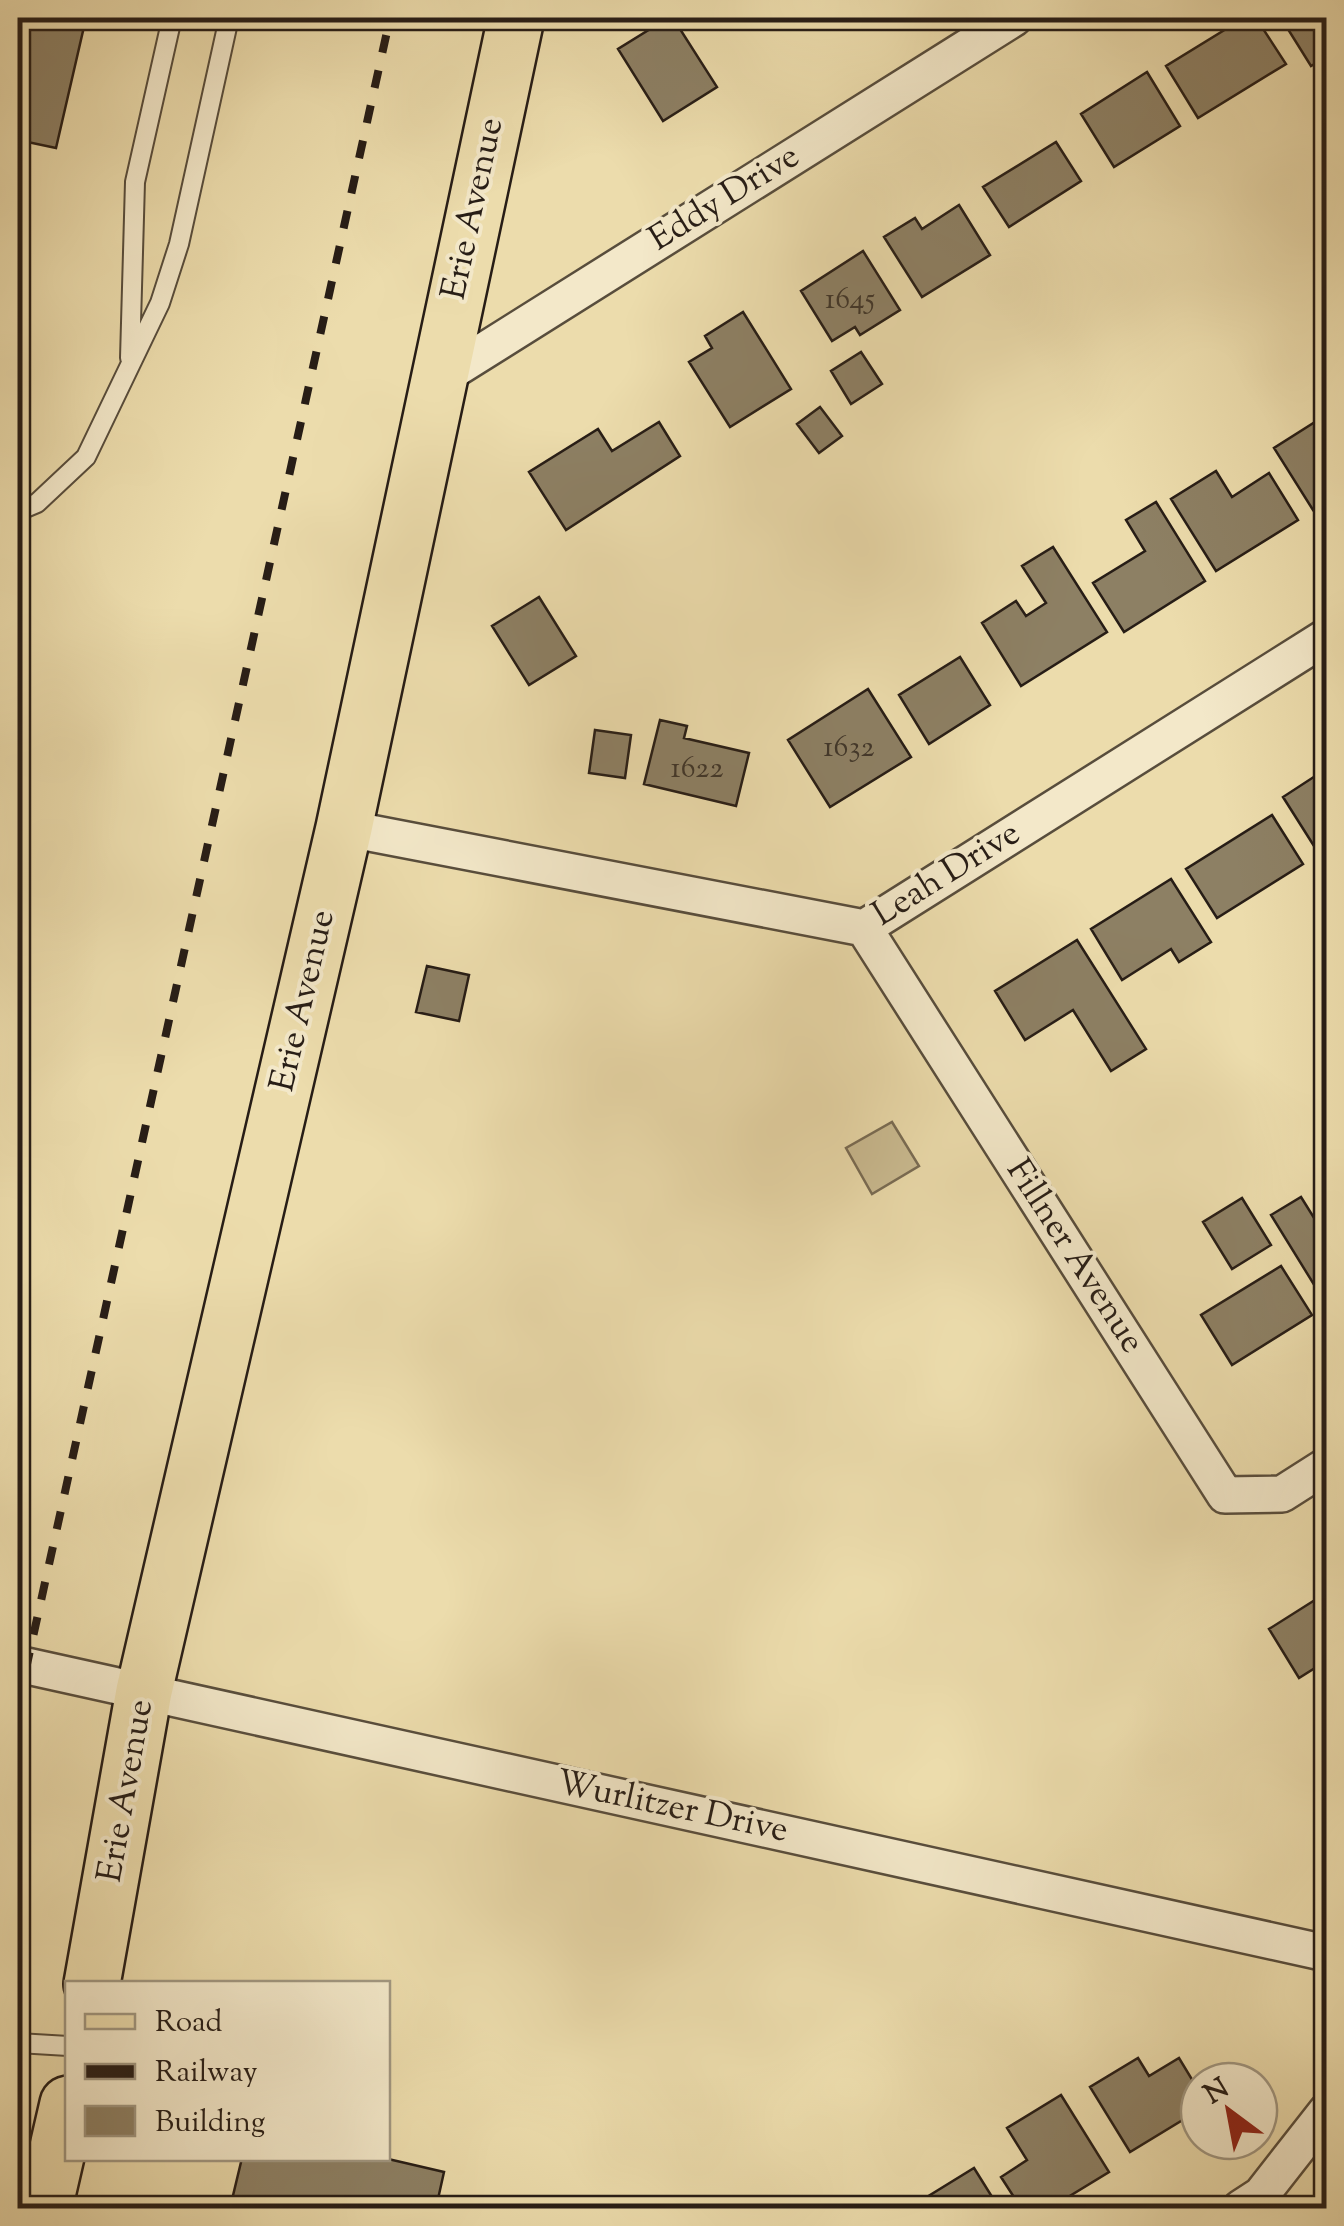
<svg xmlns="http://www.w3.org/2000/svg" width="1344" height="2226" font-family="'Sorts Mill Goudy',serif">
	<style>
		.green { fill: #cbbc92; stroke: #796c54; stroke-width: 2.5 }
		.building { fill: #8d8064; stroke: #271d16; stroke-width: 2.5 }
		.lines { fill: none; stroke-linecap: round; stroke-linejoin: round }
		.service-casing { stroke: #584d3c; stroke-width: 22 }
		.minor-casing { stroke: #584d3c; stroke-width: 40 }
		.primary-casing { stroke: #271d16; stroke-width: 60 }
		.service { stroke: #f3e8c9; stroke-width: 18 }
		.minor { stroke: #f3e8c9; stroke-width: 35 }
		.primary { stroke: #ecdcac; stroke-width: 55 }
		.rail { stroke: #271d16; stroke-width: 8; stroke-dasharray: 18 18; stroke-linecap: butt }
		.labels { text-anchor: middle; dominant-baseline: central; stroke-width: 8; stroke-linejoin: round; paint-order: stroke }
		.number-label { font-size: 30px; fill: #40362a }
		.street-label { font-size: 35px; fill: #271d16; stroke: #f3e8c9 }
	</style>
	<rect width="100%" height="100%" fill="#ecdcac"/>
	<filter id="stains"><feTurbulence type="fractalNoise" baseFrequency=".002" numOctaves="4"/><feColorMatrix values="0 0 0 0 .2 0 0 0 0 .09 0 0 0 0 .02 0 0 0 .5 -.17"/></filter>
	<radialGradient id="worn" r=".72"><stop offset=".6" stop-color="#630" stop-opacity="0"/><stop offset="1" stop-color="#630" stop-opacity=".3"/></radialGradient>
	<!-- green -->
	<path class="green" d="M892,1122L919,1166L872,1194L846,1148Z"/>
	<!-- building -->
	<path class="building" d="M18,18H86L56,148L18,140Z
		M668,18H673L717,87L663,121L618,49Z
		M1244,18H1256L1286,64L1198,118L1166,66Z
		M1281,18H1326V57L1311,66Z
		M1147,72L1180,126L1114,167L1081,114Z
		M1056,142L1081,181L1009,227L983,187Z
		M959,205L990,255L922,297L884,237L915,218L922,229Z
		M863,251L900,310L860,335L855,327L832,341L801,291Z
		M743,312L791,389L730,427L689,362L712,348L705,336Z
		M861,352L882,384L851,404L831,371Z
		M820,407L842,436L819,453L797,424Z
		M1326,415V502L1313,510L1274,448Z
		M659,422L680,456L566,530L529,472L598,429L612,451Z
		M1216,471L1232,497L1269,473L1298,520L1216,571L1171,499Z
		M1156,502L1205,581L1124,632L1093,583L1145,551L1126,520Z
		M1053,547L1107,632L1021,686L982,623L1016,601L1026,616L1046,603L1022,566Z
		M539,597L576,656L529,685L492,626Z
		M960,657L990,705L929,744L899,695Z
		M868,689L911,757L830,807L788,740Z
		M660,720L687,726L684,738L749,753L736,806L644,784Z
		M595,730L631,735L625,778L589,773Z
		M1326,769V839L1314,846L1283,797Z
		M1272,815L1303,864L1217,918L1186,869Z
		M1171,879L1211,942L1179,962L1171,949L1122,980L1091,929Z
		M1077,940L1146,1049L1111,1071L1073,1010L1025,1040L995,991Z
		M427,966L469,975L459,1021L416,1012Z
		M1301,1197L1326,1237V1304L1271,1215Z
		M1242,1198L1271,1245L1232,1269L1203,1222Z
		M1281,1266L1312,1315L1232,1365L1201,1315Z
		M1326,1593V1661L1299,1678L1269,1629Z
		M1138,2058L1149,2076L1179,2058L1199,2091V2110L1130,2152L1090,2087Z
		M1061,2095L1109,2172L1050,2208H1021L1001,2177L1027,2160L1007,2128Z
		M242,2158H384L444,2172L436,2208H230Z
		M974,2168L999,2208H909Z"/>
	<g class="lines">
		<defs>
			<path id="service" d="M130,358L135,182L172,18
				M18,511L37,503L86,457L160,303L179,244L229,18
				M18,2043L68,2046"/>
			<path id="minor" d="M436,381L1014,18
				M344,828L864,928L1326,637
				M864,928L1225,1495L1282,1494L1326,1466
				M18,1664L1326,1953
				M1241,2208L1261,2195L1326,2112"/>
			<path id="primary" d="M92,1984L144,1691L344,828L516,18
				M44,2208L68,2104"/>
		</defs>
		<!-- service casing -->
		<use href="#service" class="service-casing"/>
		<!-- minor casing -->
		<use href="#minor" class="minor-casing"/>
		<!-- primary casing -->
		<use href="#primary" class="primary-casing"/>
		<!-- service -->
		<use href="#service" class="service"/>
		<!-- minor -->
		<use href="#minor" class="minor"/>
		<!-- primary -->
		<use href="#primary" class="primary"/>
		<!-- rail -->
		<path class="rail" d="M18,1705L390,18"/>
	</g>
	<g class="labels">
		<!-- number labels -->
		<g class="number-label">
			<text x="850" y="300">1645</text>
			<text x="849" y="748">1632</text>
			<text x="697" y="769">1622</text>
		</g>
		<!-- street labels -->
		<g class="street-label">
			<text transform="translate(725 199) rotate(-32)">Eddy Drive</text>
			<text transform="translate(474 209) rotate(-78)">Erie Avenue</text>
			<text transform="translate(947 875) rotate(-32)">Leah Drive</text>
			<text transform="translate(304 1001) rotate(-77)">Erie Avenue</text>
			<text transform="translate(1074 1257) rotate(57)">Fillner Avenue</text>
			<text transform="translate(127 1791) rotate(-80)">Erie Avenue</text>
			<text transform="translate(672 1808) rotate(12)">Wurlitzer Drive</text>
		</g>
	</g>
	<!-- margin -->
	<rect width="1344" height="2226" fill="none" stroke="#ecdcac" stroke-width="60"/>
	<rect x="20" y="20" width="1304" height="2186" fill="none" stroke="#271d16" stroke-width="5"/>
	<rect x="30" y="30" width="1284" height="2166" fill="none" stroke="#271d16" stroke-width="2.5"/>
	<!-- legend -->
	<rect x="65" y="1981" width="325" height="180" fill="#f3e8c9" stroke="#a19781" stroke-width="2.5"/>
	<rect x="85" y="2014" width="50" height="15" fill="#ecdcac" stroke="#a19781" stroke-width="2.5"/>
	<text x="155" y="2031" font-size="30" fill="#271d16">Road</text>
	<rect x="85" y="2064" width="50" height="15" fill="#271d16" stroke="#a19781" stroke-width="2.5"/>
	<text x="155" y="2081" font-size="30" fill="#271d16">Railway</text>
	<rect x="85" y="2106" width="50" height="30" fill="#8d8064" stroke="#a19781" stroke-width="2.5"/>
	<text x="155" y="2131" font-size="30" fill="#271d16">Building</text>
	<!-- north arrow -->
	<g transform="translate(1229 2111) rotate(328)"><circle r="48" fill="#f3e8c9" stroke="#a19781" stroke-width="2.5"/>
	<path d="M0-8L18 38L0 25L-18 38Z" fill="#8f2418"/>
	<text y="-15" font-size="28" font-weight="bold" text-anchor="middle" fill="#271d16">N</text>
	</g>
	<rect width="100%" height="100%" filter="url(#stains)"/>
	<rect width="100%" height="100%" fill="url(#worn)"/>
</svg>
